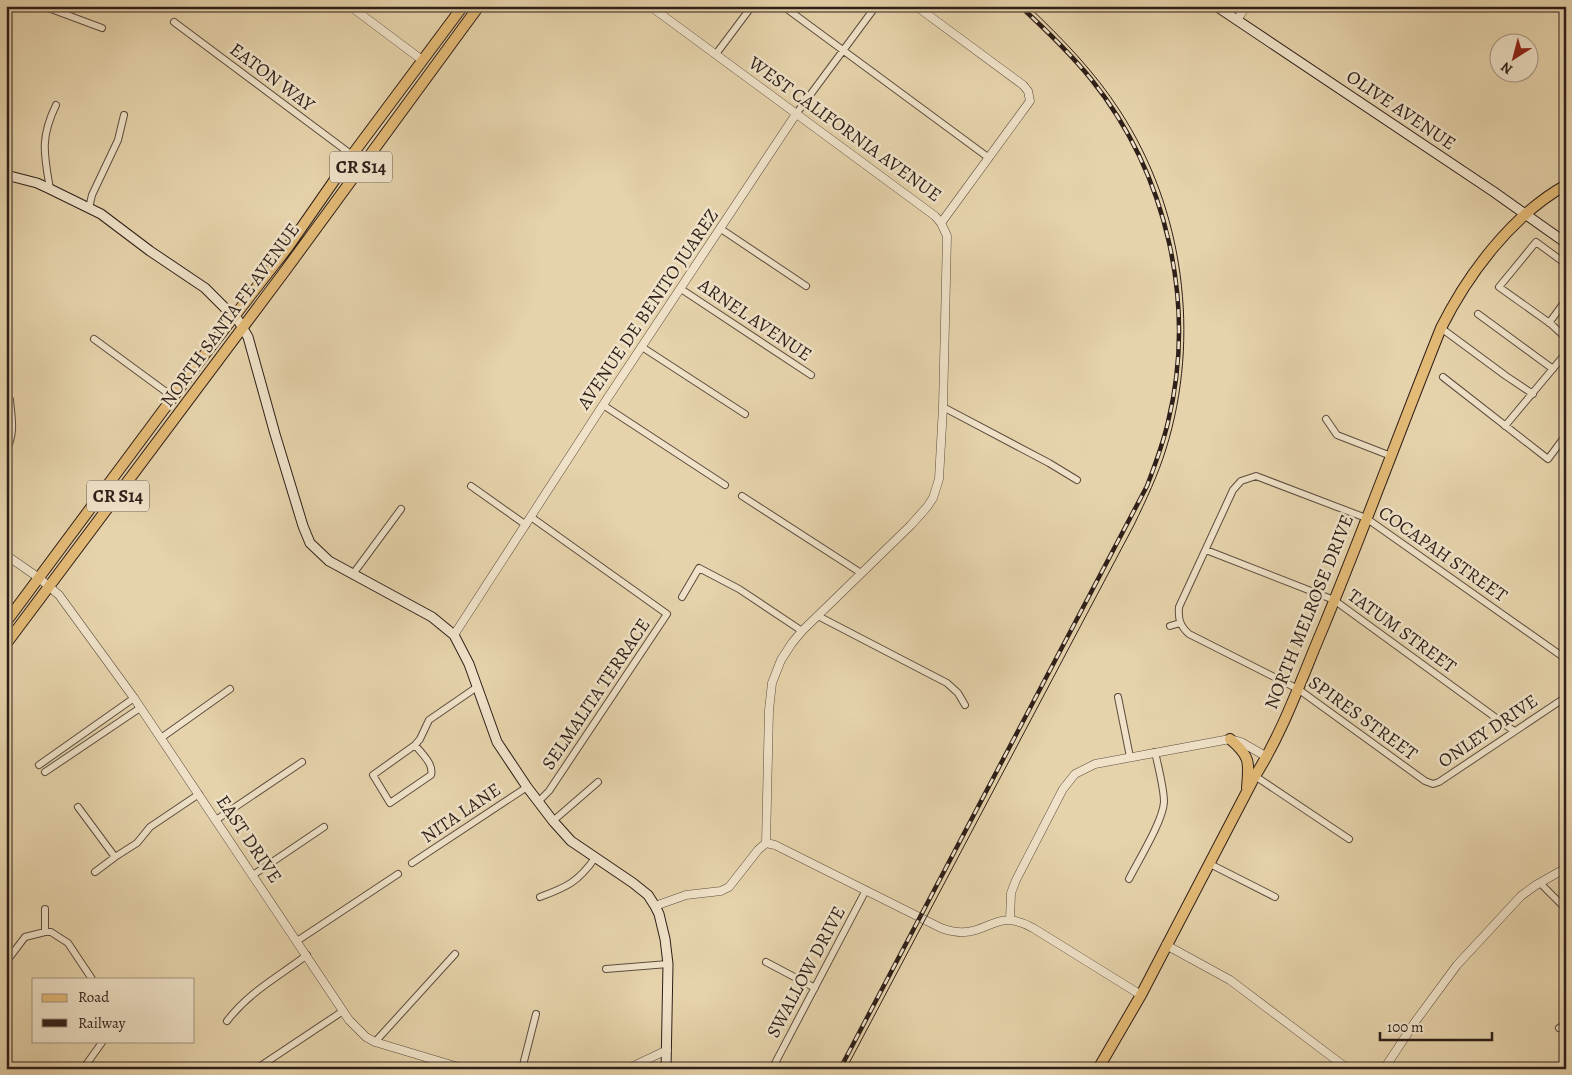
<svg xmlns="http://www.w3.org/2000/svg" width="1572" height="1075" font-family="Alegreya,serif">
	<style>
		.lines { fill: none; stroke-linecap: round; stroke-linejoin: round }
		.minor-casing { stroke: #5c4c3e; stroke-width: 8 }
		.tertiary-casing { stroke: #5c4c3e; stroke-width: 9 }
		.secondary-casing { stroke: #2e1f19; stroke-width: 11 }
		.primary-casing { stroke: #2e1f19; stroke-width: 12 }
		.minor { stroke: #efe2c8; stroke-width: 6 }
		.tertiary { stroke: #efe2c8; stroke-width: 8 }
		.secondary { stroke: #efe2c8; stroke-width: 9 }
		.primary { stroke: #e3ba76; stroke-width: 10 }
		.tram { stroke: #2e1f19; stroke-width: 1 }
		.rail-casing { stroke: #2e1f19; stroke-width: 4.5 }
		.rail { stroke: #efe2c8; stroke-width: 2.5; stroke-dasharray: 8; stroke-linecap: butt }
		.labels { text-anchor: middle; dominant-baseline: central; stroke-width: 5; stroke-linejoin: round; paint-order: stroke }
		.shield { fill: #efe2c8; stroke: #685a4e; stroke-width: 1 }
		.shield-label { font-size: 18px; font-weight: bold; fill: #2e1f19 }
		.street-label { font-size: 19px; fill: #2e1f19; stroke: #efe2c8 }
	</style>
	<rect width="100%" height="100%" fill="#e6d3ab"/>
	<filter id="stains"><feTurbulence type="fractalNoise" baseFrequency=".004" numOctaves="4"/><feColorMatrix values="0 0 0 0 .2 0 0 0 0 .09 0 0 0 0 .02 0 0 0 .5 -.17"/></filter>
	<radialGradient id="worn" r=".72"><stop offset=".6" stop-color="#630" stop-opacity="0"/><stop offset="1" stop-color="#630" stop-opacity=".3"/></radialGradient>
	<g class="lines">
		<defs>
			<path id="minor" d="M43,6L102,28
				M783,6L989,158
				M174,22L352,155
				M716,54L752,6
				M796,114L876,6
				M50,189C44,154 40,138 56,105
				M89,208L92,195L118,140L124,115
				M721,229L806,286
				M1566,264L1536,242L1499,287L1551,324L1566,338
				M681,289L811,375
				M1478,314L1553,369
				M1549,323L1566,300
				M1441,328L1506,376L1533,394
				M94,339L173,397
				M642,347L745,414
				M1443,377L1548,459L1566,435
				M603,405L725,485
				M943,407L1049,463L1077,480
				M1326,419L1337,435L1391,456
				M1505,426L1566,353
				M6,452C15,432 12,421 10,400
				M471,486L526,525
				M742,496L861,573
				M531,517L667,614L549,791L538,802
				M1206,550L1334,600L1514,731
				M353,574L401,509
				M682,597L699,568L739,589L802,631
				M818,616L947,683L958,693L965,705
				M1170,626L1180,623
				M1566,659L1366,518L1256,476L1241,481L1233,490L1179,607C1178,619 1180,626 1189,634L1298,689L1425,781L1433,784L1439,782L1566,697
				M1118,697L1130,757
				M161,738L230,689
				M415,745C422,754 434,764 431,775L390,803L373,775Z
				M415,745L420,739L429,720L477,687
				M39,765L134,698
				M45,772L140,708
				M1255,776L1349,839
				M78,807L115,857
				M216,820L302,762
				M553,821L598,782
				M412,863L527,787
				M1210,864L1275,897
				M95,872L115,857L137,843L150,827L199,794
				M253,875L324,827
				M1129,879C1138,861 1163,821 1164,802C1164,788 1158,766 1155,752
				M1540,883L1566,909
				M540,897C567,887 578,882 595,858
				M45,909V932
				M297,941L398,874
				M6,962L25,937L45,932H51L68,943L92,979
				M766,962L815,988
				M606,969L668,964
				M227,1021C249,992 278,977 307,955
				M1559,1028L1566,1024
				M375,1042L455,954
				M83,1069L103,1041
				M256,1069L343,1011
				M428,1069L432,1065L434,1060
				M522,1069L536,1014
				M772,1069L866,890"/>
			<path id="tertiary" d="M350,6L422,60
				M650,6L935,216L941,223L947,236L943,407L939,479L933,498L927,507L911,525L802,631L792,643L781,660L772,683L769,710L766,843
				M916,6L1023,85L1028,91L1030,101L941,223
				M1237,20L1246,6
				M6,555L39,578L59,595L134,698L349,1020L366,1037L375,1042L465,1069
				M454,635L603,405L796,114
				M655,906L686,895L721,891L729,887L758,850L766,843L775,845L941,928C952,932 964,934 976,930C987,927 998,919 1010,920C1018,921 1026,924 1033,928L1141,995
				M1010,920L1011,893L1016,880L1063,789L1075,774L1095,764L1230,739L1241,742L1267,757
				M1166,945L1230,980L1348,1069
				M627,1069L667,1050
				M1384,1069L1415,1022L1457,965L1521,896L1536,885L1566,868"/>
			<path id="secondary" d="M1216,6L1494,192L1566,243
				M6,175L37,183L50,189L101,214L150,251L205,288L225,308L235,315L248,337L275,434L303,526L310,543L329,561L432,617L454,635L469,664L497,742L527,787L553,821L571,841L633,883L648,895L655,906L659,914L665,939L668,964L666,1069"/>
			<path id="primary" d="M6,622L205,354L288,247L352,155L463,6
				M6,644L285,271L479,6
				M1230,739C1251,757 1249,762 1247,788
				M1098,1069L1141,995L1255,776C1284,730 1302,677 1323,628C1364,529 1401,428 1441,328C1468,274 1512,215 1566,185"/>
		</defs>
		<!-- minor casing -->
		<use href="#minor" class="minor-casing"/>
		<!-- tertiary casing -->
		<use href="#tertiary" class="tertiary-casing"/>
		<!-- secondary casing -->
		<use href="#secondary" class="secondary-casing"/>
		<!-- primary casing -->
		<use href="#primary" class="primary-casing"/>
		<!-- minor -->
		<use href="#minor" class="minor"/>
		<!-- tertiary -->
		<use href="#tertiary" class="tertiary"/>
		<!-- secondary -->
		<use href="#secondary" class="secondary"/>
		<!-- primary -->
		<use href="#primary" class="primary"/>
		<!-- tram -->
		<path class="tram" d="M846,1069L1134,525C1146,500 1158,475 1166,449C1201,337 1184,209 1120,111C1095,72 1062,38 1028,6"/>
		<defs>
			<path id="rail" d="M840,1069L1147,486C1155,465 1163,444 1168,422C1197,304 1167,174 1091,79C1070,53 1045,29 1020,6"/>
		</defs>
		<!-- rail casing -->
		<use href="#rail" class="rail-casing"/>
		<!-- rail -->
		<use href="#rail" class="rail"/>
	</g>
	<g class="labels">
		<!-- shield labels -->
		<g class="shield">
			<rect x="330" y="151.5" width="62" height="31" rx="4"/>
			<rect x="87" y="480.5" width="62" height="31" rx="4"/>
		</g>
		<g class="shield-label">
			<text x="361" y="167">CR S14</text>
			<text x="118" y="496">CR S14</text>
		</g>
		<!-- street labels -->
		<g class="street-label">
			<text transform="translate(272 77) rotate(37)">EATON WAY</text>
			<text transform="translate(1401 110) rotate(34)">OLIVE AVENUE</text>
			<text transform="translate(845 129) rotate(36)">WEST CALIFORNIA AVENUE</text>
			<text transform="translate(648 309) rotate(-56)">AVENUE DE BENITO JUAREZ</text>
			<text transform="translate(230 315) rotate(-54)">NORTH SANTA FE AVENUE</text>
			<text transform="translate(755 320) rotate(34)">ARNEL AVENUE</text>
			<text transform="translate(1443 554) rotate(35)">COCAPAH STREET</text>
			<text transform="translate(1309 612) rotate(-68)">NORTH MELROSE DRIVE</text>
			<text transform="translate(1402 631) rotate(36)">TATUM STREET</text>
			<text transform="translate(596 694) rotate(-56)">SELMALITA TERRACE</text>
			<text transform="translate(1363 718) rotate(36)">SPIRES STREET</text>
			<text transform="translate(1488 731) rotate(-34)">ONLEY DRIVE</text>
			<text transform="translate(461 813) rotate(-34)">NITA LANE</text>
			<text transform="translate(249 839) rotate(56)">EAST DRIVE</text>
			<text transform="translate(806 972) rotate(-62)">SWALLOW DRIVE</text>
		</g>
	</g>
	<!-- margin -->
	<rect width="1572" height="1075" fill="none" stroke="#e6d3ab" stroke-width="25"/>
	<rect x="8" y="8" width="1557" height="1060" fill="none" stroke="#2e1f19" stroke-width="2.5"/>
	<rect x="12" y="12" width="1547" height="1050" fill="none" stroke="#2e1f19"/>
	<!-- legend -->
	<rect x="32" y="978" width="162" height="65" fill="#efe2c8" stroke="#a29482"/>
	<rect x="42" y="994" width="25" height="8" fill="#e3ba76" stroke="#a29482"/>
	<text x="78" y="1002" font-size="15" fill="#2e1f19">Road</text>
	<rect x="42" y="1019" width="25" height="8" fill="#2e1f19" stroke="#a29482"/>
	<text x="78" y="1028" font-size="15" fill="#2e1f19">Railway</text>
	<!-- north arrow -->
	<g transform="translate(1514 58) rotate(216)"><circle r="24" fill="#efe2c8" stroke="#a29482"/>
	<path d="M0-4L9 19L0 12L-9 19Z" fill="#8f2418"/>
	<text y="-8" font-size="14" font-weight="bold" text-anchor="middle" fill="#2e1f19">N</text>
	</g>
	<!-- scale -->
	<path d="M1380 1032v8h112v-8" fill="none" stroke="#2e1f19" stroke-width="2.5"/>
	<text x="1387" y="1032" font-size="15" fill="#2e1f19" stroke="#efe2c8" stroke-width="4" paint-order="stroke">100 m</text>
	<rect width="100%" height="100%" filter="url(#stains)"/>
	<rect width="100%" height="100%" fill="url(#worn)"/>
</svg>
